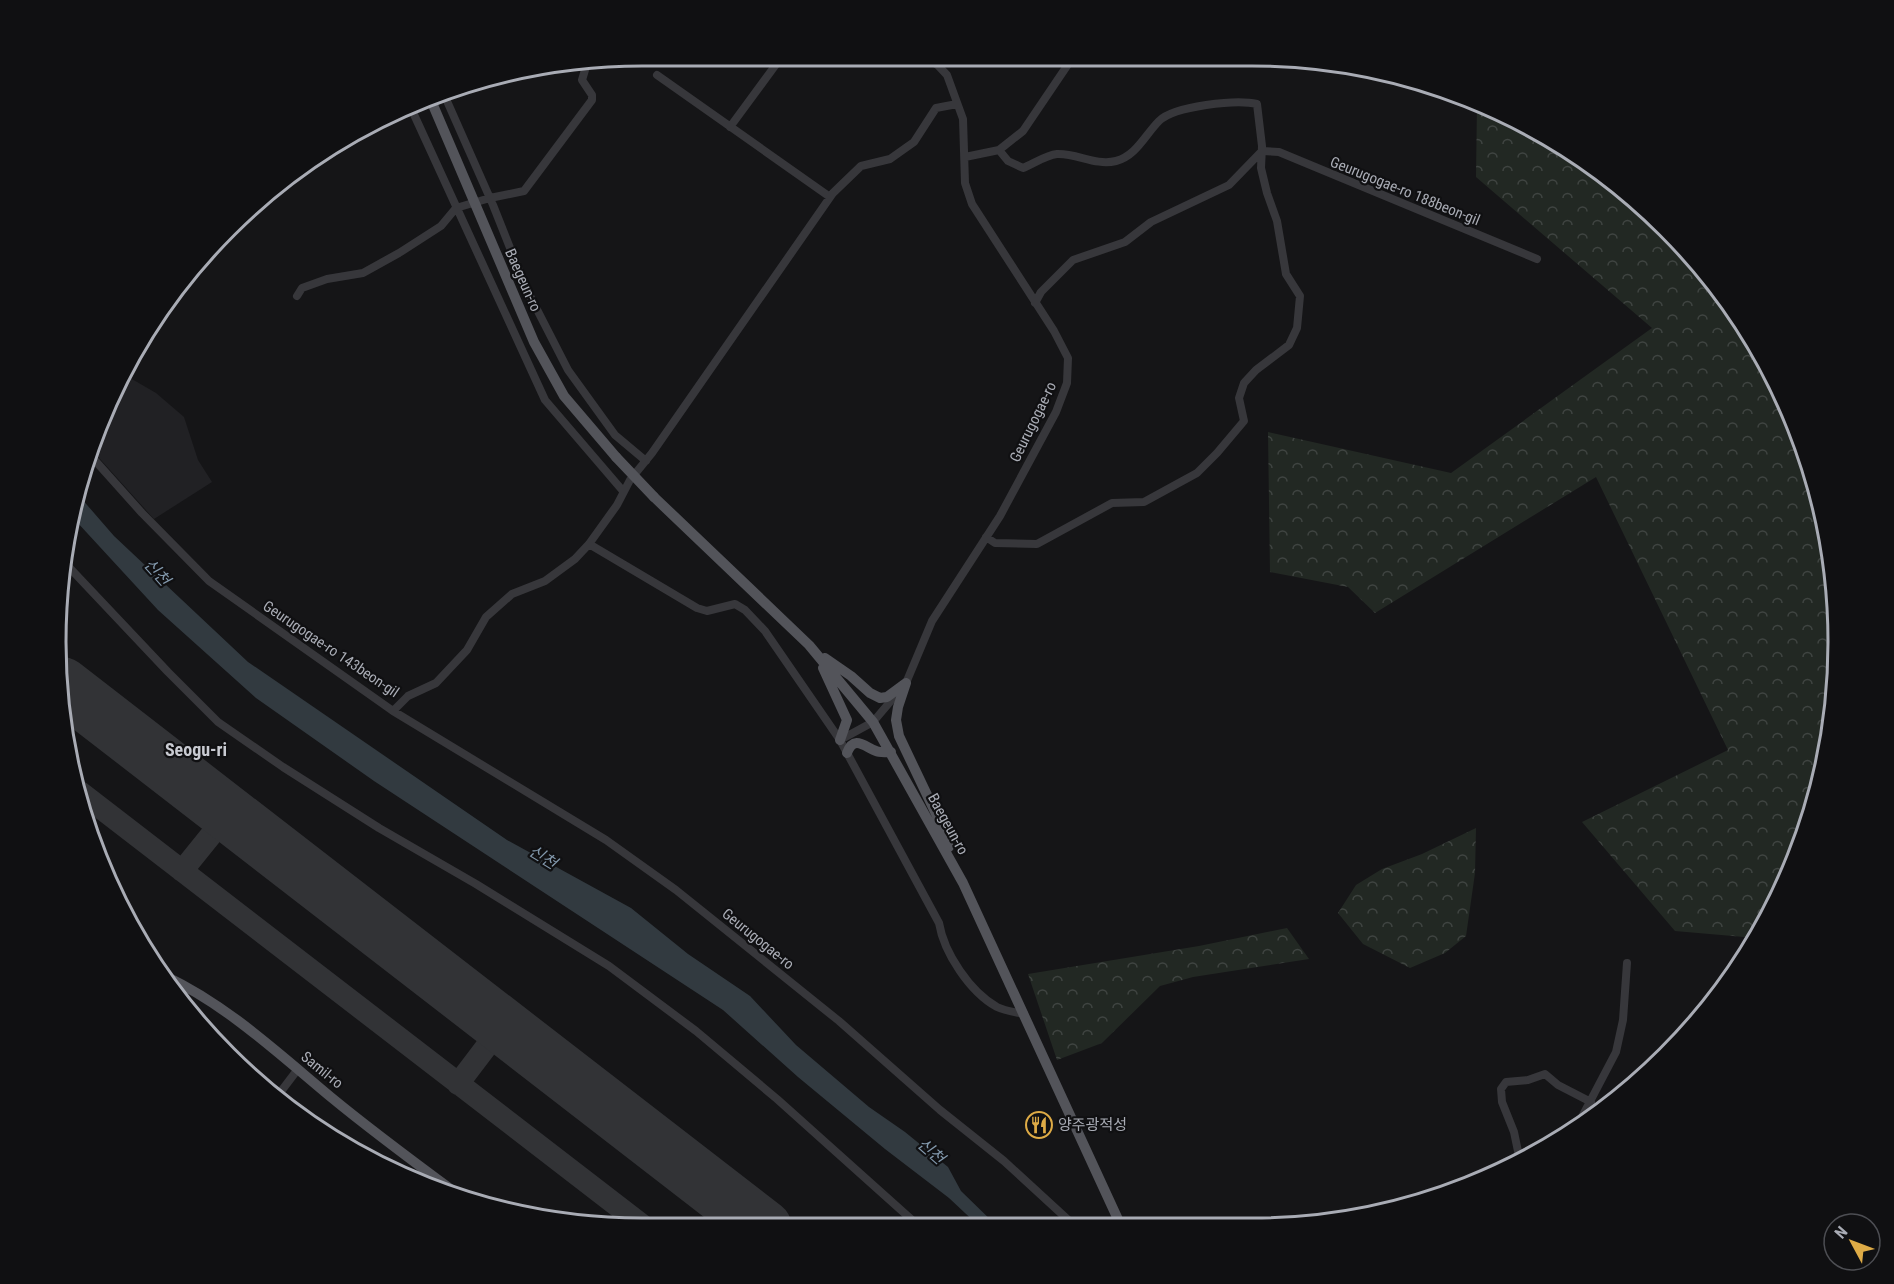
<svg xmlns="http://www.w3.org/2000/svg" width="1894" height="1284" font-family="'Roboto Condensed','Noto Sans KR',sans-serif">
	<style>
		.built { fill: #212124 }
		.forest { fill: url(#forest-crowns) }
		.cemetery { fill: url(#cemetery-stones) }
		.water { fill: #323a40 }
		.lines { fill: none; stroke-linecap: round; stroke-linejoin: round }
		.taxiway { stroke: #323336; stroke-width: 22 }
		.runway { stroke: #323336; stroke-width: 56 }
		.minor { stroke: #37373b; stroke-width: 8 }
		.major { stroke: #53545a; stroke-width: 10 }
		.major-bridge { stroke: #53545a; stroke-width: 10 }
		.labels { text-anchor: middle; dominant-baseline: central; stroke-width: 4.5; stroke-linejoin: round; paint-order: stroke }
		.street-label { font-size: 15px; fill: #a9acb5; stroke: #101012 }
		.poi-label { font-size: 15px; fill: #a9acb5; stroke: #101012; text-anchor: start }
		.water-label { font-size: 16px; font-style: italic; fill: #8399ad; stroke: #101012 }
		.quarter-label { font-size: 18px; font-weight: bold; fill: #c9cbd2; stroke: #101012 }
		.rim { fill: none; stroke: #a9acb5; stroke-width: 3 }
	</style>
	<defs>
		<pattern id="forest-crowns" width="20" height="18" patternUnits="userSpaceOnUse" patternTransform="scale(1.5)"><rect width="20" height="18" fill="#222823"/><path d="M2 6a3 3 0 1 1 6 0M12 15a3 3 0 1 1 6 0" fill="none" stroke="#3f4441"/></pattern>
		<pattern id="cemetery-stones" width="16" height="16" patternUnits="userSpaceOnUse" patternTransform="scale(1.5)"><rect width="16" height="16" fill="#222823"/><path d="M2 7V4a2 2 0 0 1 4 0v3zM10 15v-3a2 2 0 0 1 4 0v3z" fill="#3f4441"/></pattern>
	</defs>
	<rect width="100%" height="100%" fill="#151517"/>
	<!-- built -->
	<path class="built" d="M125,375L156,393L184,417L198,460L212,482L154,519L92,450L100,418Z"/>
	<!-- forest -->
	<path class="forest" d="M1477,105L1512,116L1666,227L1739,316L1794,417L1827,527L1838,642L1827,756L1794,866L1756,938L1675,931L1582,822L1728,750L1596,477L1375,613L1348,587L1270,572L1268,432L1451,473L1652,328L1476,177Z
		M1476,828L1475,873L1466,936L1445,953L1410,968L1363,944L1338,913L1356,885L1382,869L1422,854Z
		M1287,928L1309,959L1193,977L1160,986L1102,1043L1057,1060L1028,974L1199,946Z"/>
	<!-- cemetery -->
	<path class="cemetery" d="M1695,1022L1667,1056L1659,1063L1649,1058Z"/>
	<!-- water -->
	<path class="water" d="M81,498L114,536L248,662L507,840L631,908L688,954L750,996L796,1045L869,1107L905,1132L948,1167L961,1191L999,1228H981L949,1198L885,1149L798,1077L723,1010L374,781L256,698L158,610L76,521Z"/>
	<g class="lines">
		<!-- taxiway -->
		<path class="taxiway" d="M80,792L646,1228
			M182,871L228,814
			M458,1084L502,1026"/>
		<!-- runway -->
		<path class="runway" d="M62,685L764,1228"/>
		<!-- minor -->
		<path class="minor" d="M936,64L948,58
			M657,75L830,197
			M443,92L493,205L526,288L568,370L615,435L646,461
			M411,108L545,400L623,491
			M730,127L780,59
			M965,157L999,150L1023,131L1073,57
			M297,296L302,288L327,279L363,273L399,253L441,226L456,208L490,198L524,191L592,100V95L582,80L588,60
			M1035,303L1041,292L1073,260L1125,242L1151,222L1229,185L1262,151L1279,152L1537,259
			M91,456L142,513L209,581L393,711L606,840L676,890L839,1021L940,1110L1004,1161L1077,1228
			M986,537L995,543L1037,544L1112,503L1144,502L1197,473L1217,453L1244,421L1239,398L1244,383L1256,370L1289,345L1297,328L1300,296L1286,274L1277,221L1267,193L1261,168L1262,146L1257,104C1237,99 1174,106 1159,121C1145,135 1136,156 1116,161C1095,166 1077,153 1057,154C1046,155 1033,164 1023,168L1008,161L999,150
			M589,544L697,608L707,611L735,604L745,610L765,631L840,740L939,923C944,953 970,992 997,1007C1005,1011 1015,1012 1024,1014
			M66,564L168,672L218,722L283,767L379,828L476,884L609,966L696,1031L777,1099L921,1228
			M393,711L408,696L436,683L467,650L486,617L512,594L545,581L575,559L589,544L617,505L630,480L652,453L833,193L861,166L890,159L914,142L936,108L957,104
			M840,740L873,722L906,683L932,621L1000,516L1056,412L1067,383L1068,358L1054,331L972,204L965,183L963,119L947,75L931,58
			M279,1094L298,1069
			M1574,1132L1616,1052L1623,1020L1627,963
			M334,1133L342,1139
			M1520,1161L1514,1132L1502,1102L1501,1089L1506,1082L1528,1080L1545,1074L1558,1085L1591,1102"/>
		<!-- major -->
		<path class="major" d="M430,98L534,342L564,396L616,457
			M654,497L809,645L873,722L963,883L1122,1228
			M825,658L851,676L870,693L880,698L887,697L906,683
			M823,668L847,720L840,740
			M906,683L898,707L896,720L899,736L938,818L949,847
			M847,753C854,734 865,747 876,751C880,753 887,752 891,752
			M165,976C227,1005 279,1054 332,1098C372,1131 414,1162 456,1193"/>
		<!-- major-bridge -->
		<path class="major-bridge" d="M616,457L654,497"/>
	</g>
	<!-- icons -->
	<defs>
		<symbol id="restaurant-ring" viewBox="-11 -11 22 22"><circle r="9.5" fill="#101012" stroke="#deab46" stroke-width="1.5"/><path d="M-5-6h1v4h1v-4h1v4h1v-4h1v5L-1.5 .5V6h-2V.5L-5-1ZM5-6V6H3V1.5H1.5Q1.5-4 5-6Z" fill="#deab46"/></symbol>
	</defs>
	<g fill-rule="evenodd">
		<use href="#restaurant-ring" x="1024" y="1110" width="30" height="30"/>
	</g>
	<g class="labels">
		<!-- street labels -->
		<g class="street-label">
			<text transform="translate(1405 191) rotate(22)">Geurugogae-ro 188beon-gil</text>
			<text transform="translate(523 280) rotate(66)">Baegeun-ro</text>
			<text transform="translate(1033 422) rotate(-64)">Geurugogae-ro</text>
			<text transform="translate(331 649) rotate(34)">Geurugogae-ro 143beon-gil</text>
			<text transform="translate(948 824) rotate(61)">Baegeun-ro</text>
			<text transform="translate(758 939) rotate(39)">Geurugogae-ro</text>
			<text transform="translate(322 1070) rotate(39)">Samil-ro</text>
		</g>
		<!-- poi labels -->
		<g class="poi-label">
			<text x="1058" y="1125">양주광적성</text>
		</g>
		<!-- water labels -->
		<g class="water-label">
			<text transform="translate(157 572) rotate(48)">신천</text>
			<text transform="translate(543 857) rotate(32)">신천</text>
			<text transform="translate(931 1151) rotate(41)">신천</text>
		</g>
		<!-- quarter labels -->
		<g class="quarter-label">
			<text x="196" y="749">Seogu-ri</text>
		</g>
	</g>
	<!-- crop -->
	<path d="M0 0H1894V1284H0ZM642 66H1252A576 576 0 0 1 1828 642V642A576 576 0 0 1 1252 1218H642A576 576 0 0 1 66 642V642A576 576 0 0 1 642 66Z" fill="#101012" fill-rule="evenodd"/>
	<path class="rim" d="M642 66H1252A576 576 0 0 1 1828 642V642A576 576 0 0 1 1252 1218H642A576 576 0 0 1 66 642V642A576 576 0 0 1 642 66Z"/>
	<!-- north arrow -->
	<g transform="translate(1852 1242) rotate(311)"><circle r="28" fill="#101012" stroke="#4d4e53" stroke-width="1.5"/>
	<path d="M0-4.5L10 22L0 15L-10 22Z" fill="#deab46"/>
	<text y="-9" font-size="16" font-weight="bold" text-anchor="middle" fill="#a9acb5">N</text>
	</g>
</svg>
